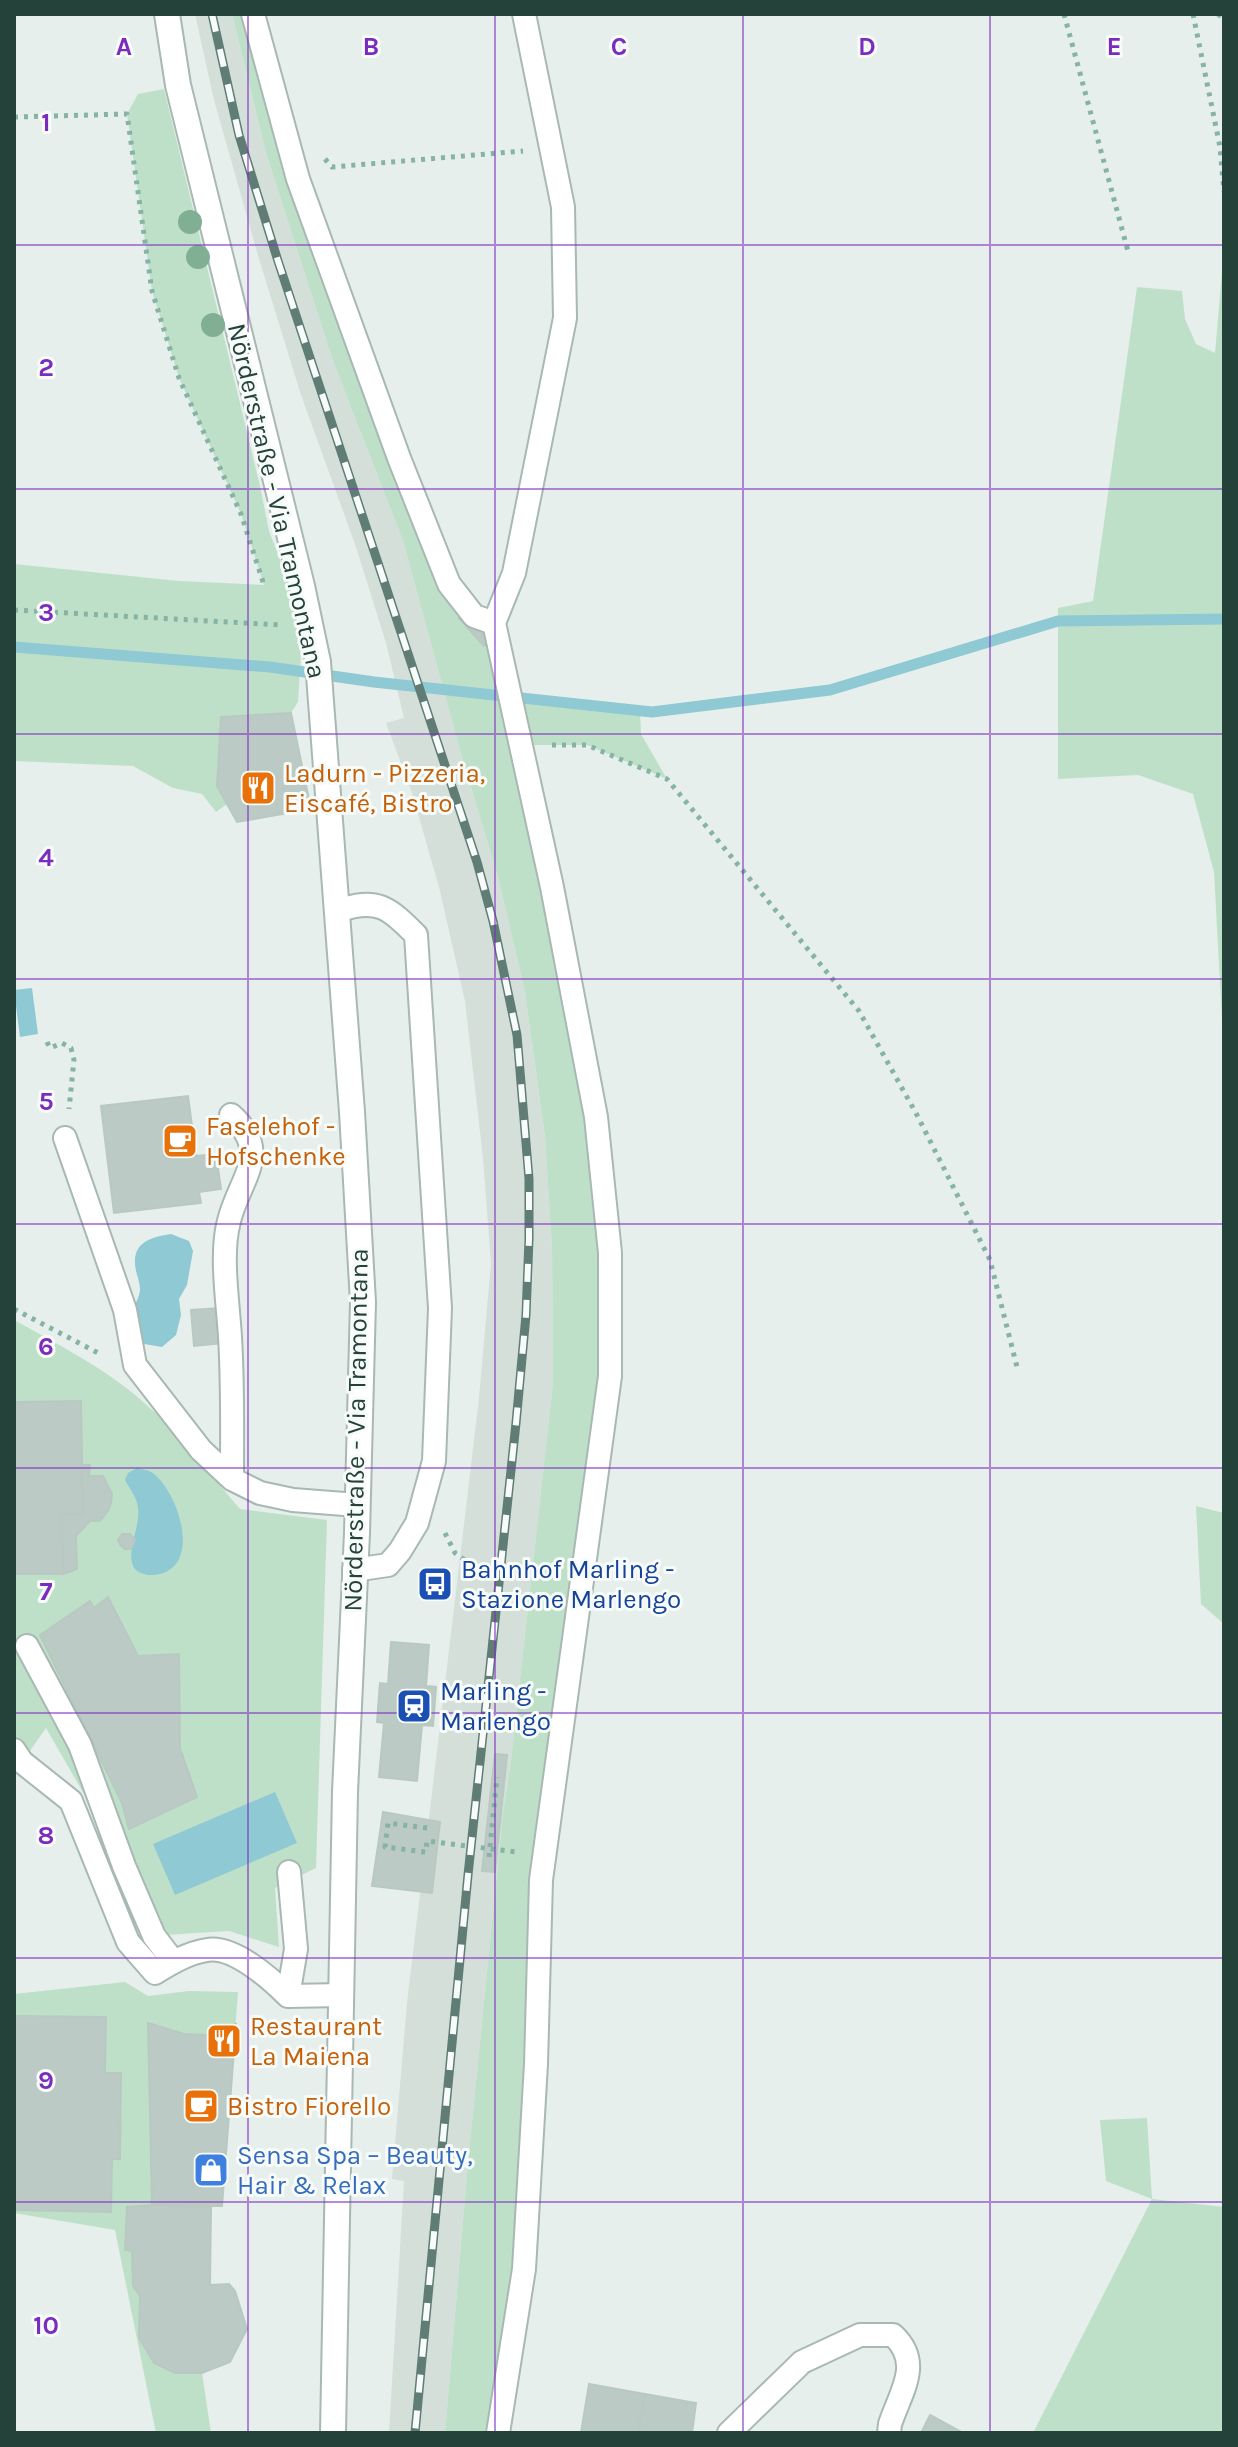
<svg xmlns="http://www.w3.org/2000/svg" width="1238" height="2447" font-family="Karla,sans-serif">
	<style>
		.built { fill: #d4dfda }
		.green { fill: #bfe0c8 }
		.water { fill: #8ec9d4 }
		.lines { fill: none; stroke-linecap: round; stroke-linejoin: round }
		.stream { stroke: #8ec9d4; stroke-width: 11 }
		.building { fill: #bbcac4; stroke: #b8c9c2; stroke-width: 2 }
		.lane-casing { stroke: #a8b8b2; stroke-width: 26 }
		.street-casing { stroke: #a8b8b2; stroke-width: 28 }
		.path { stroke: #86b3a5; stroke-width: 5; stroke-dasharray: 4 6; stroke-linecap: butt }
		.lane { stroke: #fff; stroke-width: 22 }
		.street { stroke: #fff; stroke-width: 24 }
		.rail-casing { stroke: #5f7d75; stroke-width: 9 }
		.rail { stroke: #f7fbf9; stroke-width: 6; stroke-dasharray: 18; stroke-linecap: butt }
		.tree { fill: #80af93 }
		.grid { fill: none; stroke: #7b2cbf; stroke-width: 2; stroke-opacity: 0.55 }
		.labels { text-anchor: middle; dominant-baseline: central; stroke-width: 6; stroke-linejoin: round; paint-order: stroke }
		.street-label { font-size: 26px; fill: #24423a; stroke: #f7fbf9 }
		.food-label { font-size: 26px; fill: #c56008; stroke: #f7fbf9; text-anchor: start }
		.transit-label { font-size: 26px; fill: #164399; stroke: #f7fbf9; text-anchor: start }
		.shop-label { font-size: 26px; fill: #366cbe; stroke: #f7fbf9; text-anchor: start }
		.grid-label { font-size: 26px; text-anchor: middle; font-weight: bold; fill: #7b2cbf; stroke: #f7fbf9; stroke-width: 6; stroke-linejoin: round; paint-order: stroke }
	</style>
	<rect width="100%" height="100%" fill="#e6efeb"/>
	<!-- built -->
	<path class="built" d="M195,14H232L266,153L333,361L403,541L461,754L498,877L525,992L545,1137L552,1248L553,1383L511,1761L503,1813L468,2162L445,2433H389L404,2181L392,2179L407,2003L479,1398L491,1263L483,1158L465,1001L439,887L412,793L386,723L404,718L386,643L356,547L301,395L259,259L214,100Z"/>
	<!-- green -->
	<path class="green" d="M232,14H253L260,47L450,584L494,623L514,693L640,710L641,734L667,779L587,745H522L596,1117L610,1376L541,1880L536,2064L498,2433H445L468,2162L503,1813L511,1761L553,1383L552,1248L545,1137L525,992L498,877L461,754L403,541L333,361L266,153Z
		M164,89L260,486L269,531L290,585L301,653L298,702L291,713L221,717L217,786L227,804L216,812L202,794L173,788L133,766L14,761V564L179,581L264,585L241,514L179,378L152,291L127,114L138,94Z
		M1223,261H1224V1056L1214,872L1193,794L1138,775L1058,779V608L1093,601L1137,287L1182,291L1185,319L1196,344L1215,353Z
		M14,1320C52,1341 91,1361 125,1387C169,1420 204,1467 240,1509L327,1520L316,1868L275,1888L279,1947L229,1931L165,1935L46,1728L22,1762L14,1768Z
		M1196,1506L1224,1513V1624L1201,1604Z
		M125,1982L148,1996L189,1991L238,1992L222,2206L211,2207L210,2284H229L235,2291L247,2329L230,2362L202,2373L211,2433H156L115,2230L14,2213V1994Z
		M1147,2118L1152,2199L1224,2207V2433H1033L1152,2199L1106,2181L1100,2120Z"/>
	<!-- water -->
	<path class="water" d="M32,988L38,1034L20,1037L14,990Z
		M171,1234L189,1241L193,1251L187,1285L179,1299L181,1315L176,1335L162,1347L138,1343L140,1321L134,1308C136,1302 140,1295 140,1289C140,1281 135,1272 135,1263C134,1241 153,1237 171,1234Z
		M137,1468C143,1470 150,1470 154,1474C180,1495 204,1572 152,1575C146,1575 139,1573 135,1569C124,1556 141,1526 138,1508C137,1498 130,1489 125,1480L128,1473Z
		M275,1792L297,1843L175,1895L153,1844Z"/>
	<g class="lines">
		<!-- stream -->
		<path class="stream" d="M14,647L270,667L374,682L652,712L830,690L1058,621L1224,619"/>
	</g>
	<!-- building -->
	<path class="building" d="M466,612L491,640L484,646L459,618Z
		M291,713L311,809L237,822L217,786L221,717Z
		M188,1096L196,1156L216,1154L221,1189L199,1192L201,1203L114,1213L101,1106Z
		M221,1308L223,1343L194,1346L191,1310Z
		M81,1401L83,1514L62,1515L63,1574H14V1402Z
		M82,1465H90L89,1476H103L112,1494L111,1503L108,1511L100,1521H90L76,1536L77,1569L63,1574L62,1515L83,1514Z
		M122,1534H130L135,1540L131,1549H125L120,1545L118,1540Z
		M108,1597L138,1656L179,1654L180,1748L197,1797L129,1829L122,1803L40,1635L90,1601L94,1608Z
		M391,1642L429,1645L426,1686L436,1687L433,1726L422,1725L417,1781L379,1777L384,1723L377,1722L380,1683L388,1684Z
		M495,1754L507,1755L495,1872L482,1871Z
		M383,1812L440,1822L432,1893L372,1886Z
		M14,2016L106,2017L105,2073H121L120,2159H112L111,2212L14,2210Z
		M148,2023L184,2034L207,2035L236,2024L222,2206L152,2205Z
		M152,2205L211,2207L210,2285L229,2284L235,2291L247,2329L230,2362L202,2373H175L154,2363L139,2338L140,2296L133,2286L132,2251L125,2250L127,2207Z
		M589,2384L645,2394L638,2433H581Z
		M645,2394L696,2403L692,2433H638Z
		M930,2415L963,2433H921Z"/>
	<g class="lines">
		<defs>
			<path id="lane" d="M253,14L298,179L399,458L449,584L474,616L494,623
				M337,911C377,897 388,907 416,935L440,1308L434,1461L417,1523L400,1551L388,1565L354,1570
				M231,1115C273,1153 239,1179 229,1221C220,1254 228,1302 230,1337C233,1385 232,1432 232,1479
				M65,1138L125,1310L135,1365L201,1450L232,1479L260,1493L293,1500L357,1505
				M27,1646L80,1745L124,1866L154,1936L173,1961
				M14,1750L22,1762L71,1801L128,1942L155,1973C171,1963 188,1953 207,1950C233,1945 271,1979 288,1996L342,1995
				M288,1996L296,1949L289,1872
				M498,2433L524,2269L536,2064L541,1880L610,1376V1253L596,1117L552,887L494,623L514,573L565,318L563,207L524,14
				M729,2433L802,2362L860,2335H893C923,2363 901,2391 890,2424L889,2433"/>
			<path id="street" d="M167,14L178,85L302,586L318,662L352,1112L363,1302L357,1533L345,1792L333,2433"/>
		</defs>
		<!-- lane casing -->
		<use href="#lane" class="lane-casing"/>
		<!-- street casing -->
		<use href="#street" class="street-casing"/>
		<!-- path -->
		<path class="path" d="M1064,14L1129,255
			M1193,14L1220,147L1224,192
			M1218,14L1224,19
			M14,117L127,114L152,291L179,378L241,514L264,585
			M325,159L332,167L523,151
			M14,610L281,625
			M552,745H587L667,779L859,1011L917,1115L990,1260L1017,1367
			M47,1042L50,1048L62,1043L71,1048L74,1060L69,1109
			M14,1309L102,1355
			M445,1533L455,1553L469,1563
			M427,1828L388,1823L385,1847L426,1852L427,1841L516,1852
			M489,1857L497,1777"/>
		<!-- lane -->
		<use href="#lane" class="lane"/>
		<!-- street -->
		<use href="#street" class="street"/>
		<defs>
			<path id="rail" d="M212,14L239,135L278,261L477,862L493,921L517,1035L529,1179V1239L526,1315L516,1423L468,1875L415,2433"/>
		</defs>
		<!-- rail casing -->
		<use href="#rail" class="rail-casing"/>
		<!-- rail -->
		<use href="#rail" class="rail"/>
	</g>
	<!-- trees -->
	<g class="tree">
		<circle cx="190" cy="222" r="12"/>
		<circle cx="198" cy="257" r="12"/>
		<circle cx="213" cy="325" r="12"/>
	</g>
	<!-- grid -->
	<path class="grid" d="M248,14V2433M495,14V2433M743,14V2433M990,14V2433M14,245H1224M14,489H1224M14,734H1224M14,979H1224M14,1224H1224M14,1468H1224M14,1713H1224M14,1958H1224M14,2202H1224"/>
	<!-- icons -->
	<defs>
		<symbol id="restaurant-square" viewBox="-11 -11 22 22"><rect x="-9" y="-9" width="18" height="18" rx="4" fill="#e8710a" stroke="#f7fbf9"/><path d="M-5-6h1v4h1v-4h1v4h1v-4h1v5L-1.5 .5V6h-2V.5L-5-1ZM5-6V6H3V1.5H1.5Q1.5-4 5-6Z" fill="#fff"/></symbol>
		<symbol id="cafe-square" viewBox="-11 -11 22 22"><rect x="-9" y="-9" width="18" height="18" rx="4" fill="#e8710a" stroke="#f7fbf9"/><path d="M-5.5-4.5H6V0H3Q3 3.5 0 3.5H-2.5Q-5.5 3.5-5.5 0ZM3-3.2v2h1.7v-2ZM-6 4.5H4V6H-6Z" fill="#fff"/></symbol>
		<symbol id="bus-square" viewBox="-11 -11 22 22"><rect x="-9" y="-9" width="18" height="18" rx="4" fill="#1a4fb4" stroke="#f7fbf9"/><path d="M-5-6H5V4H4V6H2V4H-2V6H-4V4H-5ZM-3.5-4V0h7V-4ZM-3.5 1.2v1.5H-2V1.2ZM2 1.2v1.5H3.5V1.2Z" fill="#fff"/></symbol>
		<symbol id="station-square" viewBox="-11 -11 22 22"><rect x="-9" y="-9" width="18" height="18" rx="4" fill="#1a4fb4" stroke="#f7fbf9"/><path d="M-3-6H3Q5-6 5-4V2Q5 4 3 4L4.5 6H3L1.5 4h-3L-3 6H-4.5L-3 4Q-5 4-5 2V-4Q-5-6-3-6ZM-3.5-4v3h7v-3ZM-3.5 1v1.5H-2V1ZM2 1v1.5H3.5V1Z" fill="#fff"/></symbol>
		<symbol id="shop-square" viewBox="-11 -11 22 22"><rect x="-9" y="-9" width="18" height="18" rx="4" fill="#3f7fe0" stroke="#f7fbf9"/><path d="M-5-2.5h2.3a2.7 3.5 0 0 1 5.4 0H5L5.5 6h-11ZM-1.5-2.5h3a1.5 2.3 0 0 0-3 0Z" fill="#fff"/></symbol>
	</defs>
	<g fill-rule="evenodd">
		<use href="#restaurant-square" x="238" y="768" width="40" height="40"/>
		<use href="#cafe-square" x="160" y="1121" width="40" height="40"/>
		<use href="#bus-square" x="415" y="1564" width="40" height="40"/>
		<use href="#station-square" x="394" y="1686" width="40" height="40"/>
		<use href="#restaurant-square" x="204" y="2021" width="40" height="40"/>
		<use href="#cafe-square" x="181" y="2086" width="40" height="40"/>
		<use href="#shop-square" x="191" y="2150" width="40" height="40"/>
	</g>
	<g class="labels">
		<!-- street labels -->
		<g class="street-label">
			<text transform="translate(277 501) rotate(77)">Nörderstraße - Via Tramontana</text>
			<text transform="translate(356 1430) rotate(-89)">Nörderstraße - Via Tramontana</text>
		</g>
		<!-- food labels -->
		<g class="food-label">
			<text x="284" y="773">Ladurn - Pizzeria,<tspan x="284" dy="30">Eiscafé, Bistro</tspan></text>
			<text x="206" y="1126">Faselehof -<tspan x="206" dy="30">Hofschenke</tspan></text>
			<text x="250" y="2026">Restaurant<tspan x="250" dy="30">La Maiena</tspan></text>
			<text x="227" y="2106">Bistro Fiorello</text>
		</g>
		<!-- transit labels -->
		<g class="transit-label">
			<text x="461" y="1569">Bahnhof Marling -<tspan x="461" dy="30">Stazione Marlengo</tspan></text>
			<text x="440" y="1691">Marling -<tspan x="440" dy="30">Marlengo</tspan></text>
		</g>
		<!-- shop labels -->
		<g class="shop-label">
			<text x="237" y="2155">Sensa Spa – Beauty,<tspan x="237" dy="30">Hair &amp; Relax</tspan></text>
		</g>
	</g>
	<g class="grid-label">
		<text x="124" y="55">A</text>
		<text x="371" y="55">B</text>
		<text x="619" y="55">C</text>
		<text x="867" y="55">D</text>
		<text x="1114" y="55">E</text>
		<text x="46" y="131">1</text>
		<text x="46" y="376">2</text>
		<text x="46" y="621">3</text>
		<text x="46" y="866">4</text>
		<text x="46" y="1110">5</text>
		<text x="46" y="1355">6</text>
		<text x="46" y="1600">7</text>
		<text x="46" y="1844">8</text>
		<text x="46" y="2089">9</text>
		<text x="46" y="2334">10</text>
	</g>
	<!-- border -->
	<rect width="1238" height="2447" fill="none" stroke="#24423a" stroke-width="32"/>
</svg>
